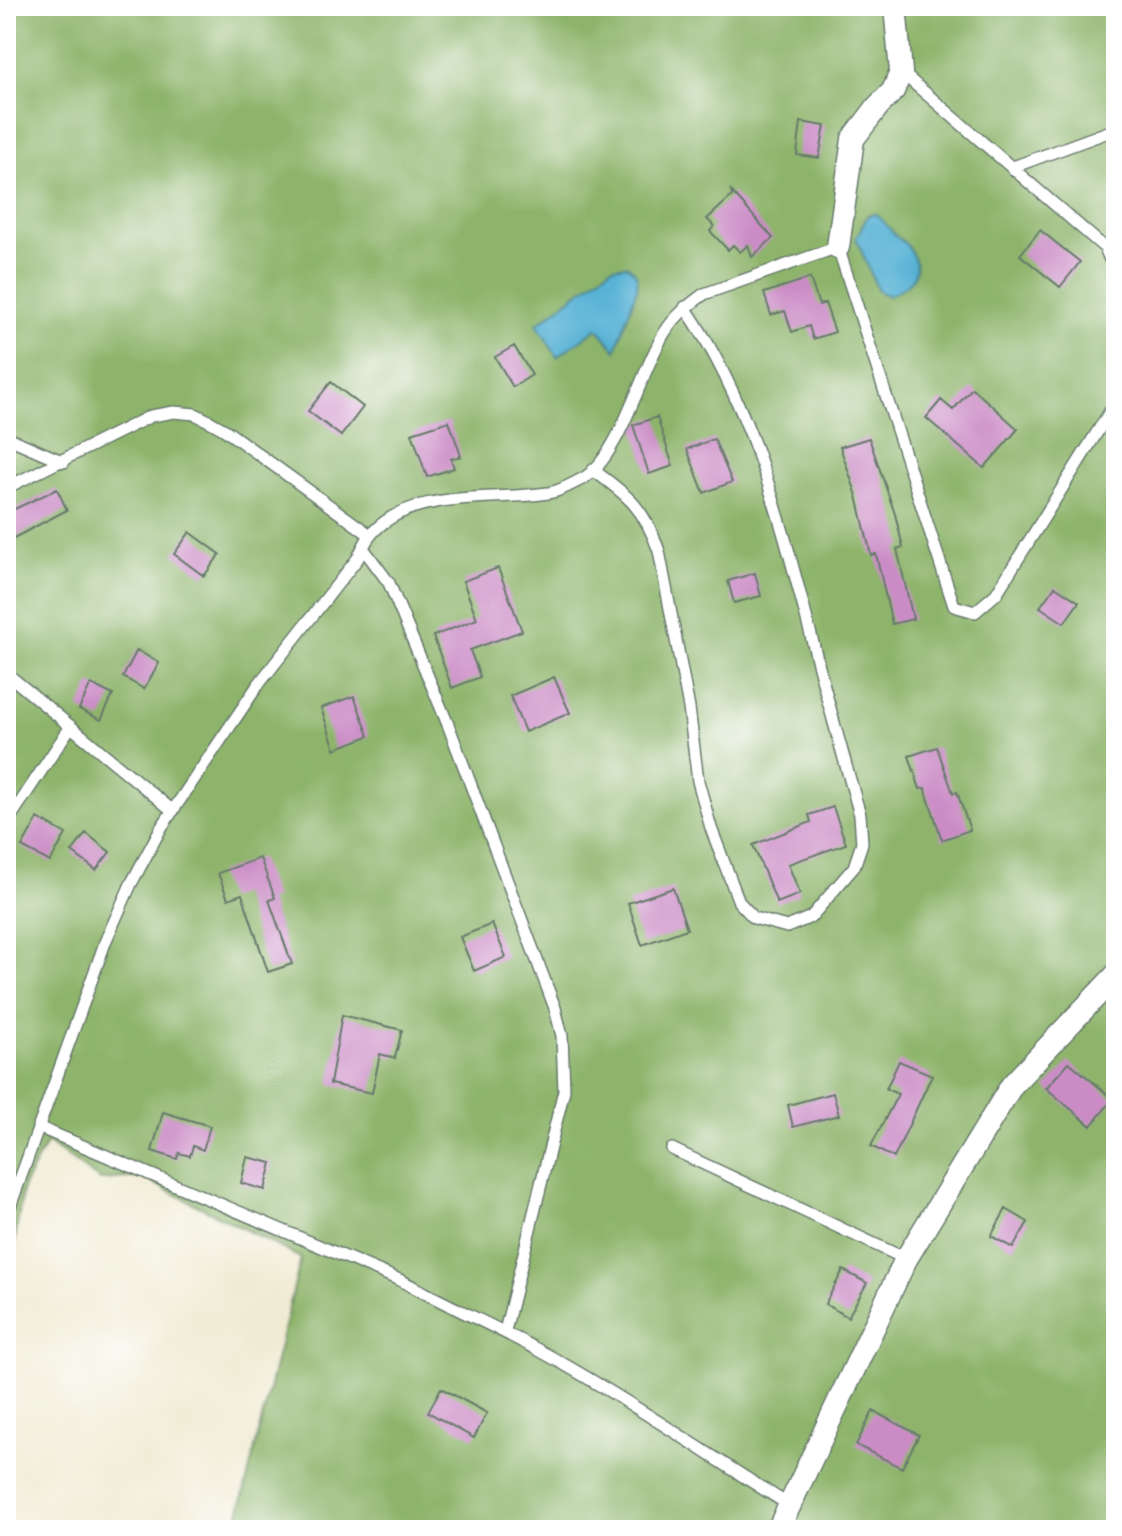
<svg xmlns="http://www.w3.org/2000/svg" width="1122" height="1536" font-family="Delius,sans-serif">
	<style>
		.forest { fill: #8db46a; stroke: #56784f; stroke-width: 2 }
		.water { fill: #58b2d5; stroke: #3c7884; stroke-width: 2 }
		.building { fill: #cb8cc6 }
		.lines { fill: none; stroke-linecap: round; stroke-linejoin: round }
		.lane-casing { stroke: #687a6c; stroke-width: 14 }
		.street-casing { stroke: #687a6c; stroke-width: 25 }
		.lane { stroke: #fff; stroke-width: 11 }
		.street { stroke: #fff; stroke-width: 22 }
	</style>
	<rect width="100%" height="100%" fill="#fff"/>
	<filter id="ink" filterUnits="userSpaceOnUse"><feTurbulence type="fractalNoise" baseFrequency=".0125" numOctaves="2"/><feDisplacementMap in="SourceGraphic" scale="16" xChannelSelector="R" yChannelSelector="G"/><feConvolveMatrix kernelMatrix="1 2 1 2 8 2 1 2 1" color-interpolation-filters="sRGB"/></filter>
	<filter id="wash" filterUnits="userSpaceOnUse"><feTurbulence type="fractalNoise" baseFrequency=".006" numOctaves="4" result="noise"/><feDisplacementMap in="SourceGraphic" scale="32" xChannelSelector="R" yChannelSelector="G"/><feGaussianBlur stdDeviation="1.8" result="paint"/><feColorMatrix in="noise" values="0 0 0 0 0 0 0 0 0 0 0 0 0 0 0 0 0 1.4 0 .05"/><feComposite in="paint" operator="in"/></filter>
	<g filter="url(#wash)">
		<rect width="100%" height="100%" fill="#f0ebd3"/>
		<!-- forest -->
		<path class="forest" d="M6,6H1116V1530H235L301,1258L142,1177L100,1180L47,1142L23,1186L6,1300Z"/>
		<!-- water -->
		<path class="water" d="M876,214C883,220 888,227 894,234C898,239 904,241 908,247C926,273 911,285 888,296L878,291L856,238L868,215Z
			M626,265C637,271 638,276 637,288L616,350L597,328L557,357L537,324L612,267Z"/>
		<g id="blocks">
			<!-- building -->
			<path class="building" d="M801,122L825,126L819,158L797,155Z
				M731,191L773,238L752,257L748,245L740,252L733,245L728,250L710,231L714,226L707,219L732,196Z
				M1040,230L1080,262L1060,287L1020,255Z
				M810,278L819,305L825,303L835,332L813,339L809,326L792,332L785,311L771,315L764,293Z
				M514,346L532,375L513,387L495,357Z
				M331,382L363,407L341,436L308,411Z
				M972,388L1018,429L984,468L926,418L941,400L953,410Z
				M657,417L673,466L649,474L633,425Z
				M449,421L461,456L451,459L454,468L427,477L412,433Z
				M869,438L895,514L903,547L897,549L913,619L892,624L876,554L871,555L857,496L840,447Z
				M714,439L732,482L704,493L687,449Z
				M57,489L67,510L6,542V513Z
				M190,532L220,554L204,576L174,554Z
				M498,568L522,631L470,650L480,677L452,688L433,636L477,619L463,581Z
				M755,573L761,596L734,603L728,581Z
				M1055,586L1079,602L1064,623L1040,607Z
				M137,650L159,663L144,689L123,677Z
				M554,677L570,713L525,732L510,696Z
				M91,684L113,695L101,720L79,709Z
				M354,696L369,736L335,749L321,708Z
				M937,747L953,793L957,792L970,830L942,840L925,788L920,789L909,756Z
				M833,807L846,844L788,864L800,894L777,903L753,845L811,822L809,815Z
				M38,818L66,834L50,862L22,847Z
				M86,833L110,852L96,870L72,852Z
				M260,858L275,898L269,900L292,964L268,972L242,894L228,899L218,873Z
				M673,888L687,929L642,945L628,903Z
				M492,924L506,957L474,971L460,937Z
				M342,1015L402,1030L395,1058L380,1054L372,1093L330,1084Z
				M899,1061L932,1075L894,1158L871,1146L898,1094L886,1089Z
				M1069,1062L1113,1099L1091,1126L1046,1088Z
				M833,1093L839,1115L793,1127L788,1105Z
				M163,1112L210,1126L203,1150L193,1146L190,1156L179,1153L177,1159L152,1151Z
				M247,1157L272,1163L265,1190L241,1183Z
				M1006,1209L1028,1222L1013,1248L991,1236Z
				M843,1270L867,1283L848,1317L825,1304Z
				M441,1388L487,1413L474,1438L428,1412Z
				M873,1411L919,1435L902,1468L856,1445Z"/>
		</g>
	</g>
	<g filter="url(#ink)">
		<use href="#blocks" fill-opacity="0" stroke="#687a6c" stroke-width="2"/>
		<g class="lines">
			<defs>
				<path id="lane" d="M901,72L1105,248L1116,273
					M1013,167L1116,129
					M6,437L64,462
					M593,470C629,496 644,508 659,551L689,708L698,781L711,828L739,902L754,918L787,927L811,917L854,867L862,843L860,815C844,758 827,701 813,643C782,526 754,408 685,307
					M6,488L151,416L174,412L195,414L209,421L225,430L370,535
					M363,548L389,583L449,727L555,1008L562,1036L564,1090L505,1331
					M6,673L173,811
					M6,824L71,726
					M38,1127L402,1281C454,1309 508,1332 560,1362C638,1406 713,1458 789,1505
					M672,1149L906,1259
					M6,1218L106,940L131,884L161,828L258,685L358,558C361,551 365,543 369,537C408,487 493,502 548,493C559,492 572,484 582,479C620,459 641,369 665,332C675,316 689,305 704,294L838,247L954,606L975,612L996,594L1116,402"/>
				<path id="street" d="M838,247L853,139L878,106L893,91L901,72L895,6
					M778,1530L906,1259L1012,1085L1116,975"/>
			</defs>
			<!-- lane casing -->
			<use href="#lane" class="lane-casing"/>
			<!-- street casing -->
			<use href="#street" class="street-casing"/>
			<!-- lane -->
			<use href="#lane" class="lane"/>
			<!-- street -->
			<use href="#street" class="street"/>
		</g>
	</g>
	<!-- margin -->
	<rect width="1122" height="1536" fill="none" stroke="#fff" stroke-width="32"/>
</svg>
